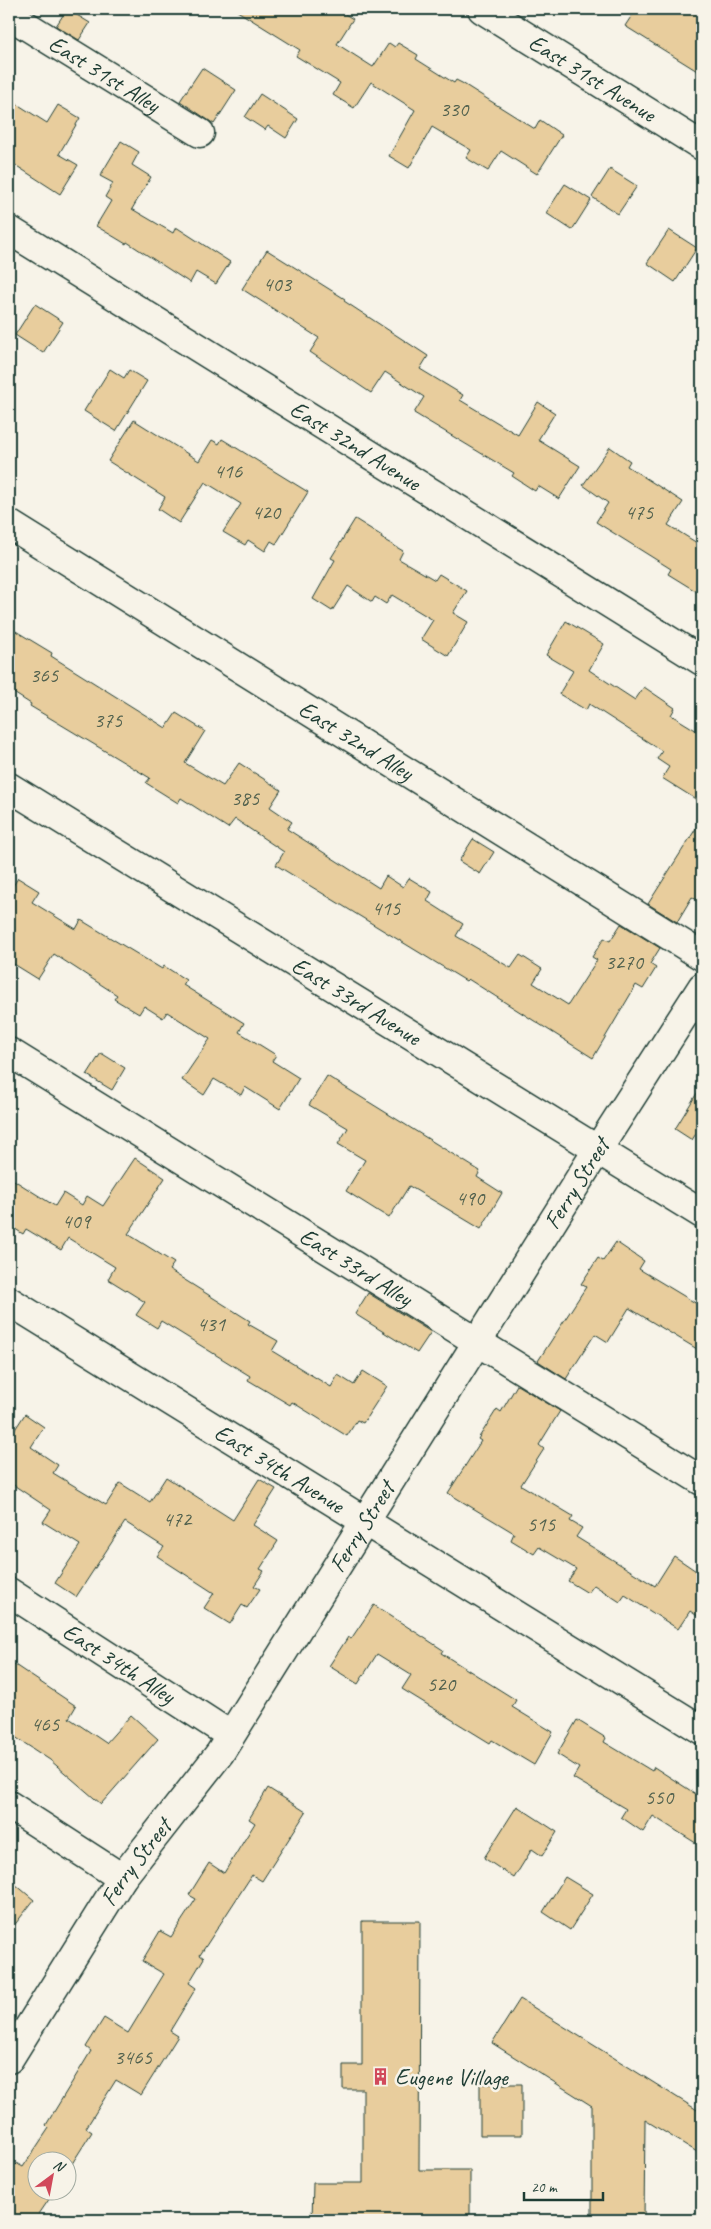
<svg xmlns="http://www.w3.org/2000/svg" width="711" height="2229" font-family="Caveat,sans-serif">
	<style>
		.building { fill: #e8cd9d; stroke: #1f3d34 }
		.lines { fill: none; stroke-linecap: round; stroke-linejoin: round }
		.minor-casing { stroke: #1f3d34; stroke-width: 31 }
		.minor { stroke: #f7f3e8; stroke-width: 28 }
		.labels { text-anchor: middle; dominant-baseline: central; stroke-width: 5; stroke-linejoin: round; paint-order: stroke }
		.number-label { font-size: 21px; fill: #51614e }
		.street-label { font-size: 24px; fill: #1f3d34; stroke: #f7f3e8 }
		.poi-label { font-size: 24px; fill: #1f3d34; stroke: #f7f3e8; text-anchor: start }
	</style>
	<rect width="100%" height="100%" fill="#f7f3e8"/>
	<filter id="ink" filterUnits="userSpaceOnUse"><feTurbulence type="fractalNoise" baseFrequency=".02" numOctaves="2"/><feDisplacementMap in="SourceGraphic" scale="10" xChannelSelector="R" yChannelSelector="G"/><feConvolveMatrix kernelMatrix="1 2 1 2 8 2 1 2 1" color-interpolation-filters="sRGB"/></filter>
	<g filter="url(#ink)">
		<!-- building -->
		<path class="building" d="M67,9L90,23L79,40L56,26Z
			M234,9H337L353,19L337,44L373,67L389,43L395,47L398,43L418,55L416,59L454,83L456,80L462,83L535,129L540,120L562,135L537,174L501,151L488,171L466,158L471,150L432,127L409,168L389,156L415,110L371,82L354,108L333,95L340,83L296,56L300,50Z
			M636,9H702V74L625,26Z
			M202,68L236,90L214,124L180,101Z
			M260,94L298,119L286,138L268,126L265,130L245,117Z
			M9,99L47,123L58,105L80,118L59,154L78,165L60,194L9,161Z
			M121,141L139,152L132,165L151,177L132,209L173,233L176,227L230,262L216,284L196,272L190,283L127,242L126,244L96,226L111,201L105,197L113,183L100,176Z
			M610,169L637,186L618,214L592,197Z
			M565,184L591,200L572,230L546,213Z
			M669,230L697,248L675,282L647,263Z
			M267,250L345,299L344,301L428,356L420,369L463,395L460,400L518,435L538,402L555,413L538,440L580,466L559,499L538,486L535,491L512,476L514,473L414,413L424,397L385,372L371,393L310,352L319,338L242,289Z
			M35,304L63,322L43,353L15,335Z
			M110,369L124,378L129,370L147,381L116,431L84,411Z
			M134,420L199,461L212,440L219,444L222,439L308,492L276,544L271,541L265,551L248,540L245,545L223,532L241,504L205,482L179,523L158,509L165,497L108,461Z
			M610,447L630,461L627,466L683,502L668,525L702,546V595L668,574L671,569L596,522L608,503L583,485Z
			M355,519L382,536L381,538L403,551L399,559L435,580L439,574L467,591L453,613L468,622L448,656L421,639L433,620L392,595L386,604L375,597L372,602L348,586L332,611L313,599L335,560L331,558Z
			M566,621L604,644L589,670L635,700L644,687L675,708L671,715L702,734V803L662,778L669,767L657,759L662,751L589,704L586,710L559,694L573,671L546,655Z
			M9,627L52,653L51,656L166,728L176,713L205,731L185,763L223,786L239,763L281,790L270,807L292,822L287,829L379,888L386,876L403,887L409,878L432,892L427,901L463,924L456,936L511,968L520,955L542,969L533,983L568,1005L597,960L592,957L604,938L610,941L621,924L660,948L650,964L656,968L643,989L636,985L593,1058L468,979L466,981L276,865L284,852L235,819L228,828L181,798L178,803L146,783L150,778L30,706L31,704L9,690Z
			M702,819V903L692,897L677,922L648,904Z
			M473,839L494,852L480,874L459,861Z
			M18,878L39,891L32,902L76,929L81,920L162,969L164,966L186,980L183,985L244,1023L239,1032L276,1055L272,1061L299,1078L280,1109L245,1087L241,1095L214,1079L204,1095L182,1080L210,1039L167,1012L163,1018L144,1006L139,1014L114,999L117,995L54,954L38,979L9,961V892Z
			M101,1053L125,1068L112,1090L87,1075Z
			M327,1076L480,1171L477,1177L502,1193L481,1229L409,1186L389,1218L346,1191L365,1160L338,1144L348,1128L309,1105Z
			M702,1085V1124L692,1140L675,1129Z
			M135,1158L165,1178L128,1234L174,1263L169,1270L250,1321L248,1324L278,1341L272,1351L331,1387L338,1375L354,1385L363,1371L387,1386L363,1423L357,1420L347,1436L292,1402L290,1405L248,1380L250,1376L161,1321L157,1328L136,1315L145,1302L108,1279L115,1267L68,1238L61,1250L26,1229L23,1234L9,1225V1177L55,1206L63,1193L82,1205L87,1196L103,1206Z
			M616,1242L644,1261L639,1269L702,1307V1352L629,1308L608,1342L595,1334L566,1379L538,1361L586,1287L581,1284L598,1258L603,1261Z
			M368,1293L431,1332L417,1353L355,1314Z
			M517,1385L560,1411L539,1445L544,1449L521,1485L573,1516L570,1521L582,1528L576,1537L655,1586L674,1556L702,1575V1619L690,1611L678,1629L625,1595L620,1602L594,1585L588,1593L568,1581L576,1569L539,1547L534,1554L511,1540L514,1533L448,1493L481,1441L478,1439L497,1409L501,1412Z
			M25,1414L44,1427L31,1447L58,1465L53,1473L106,1505L120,1483L150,1502L166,1477L233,1520L259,1479L276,1489L253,1525L278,1541L260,1569L264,1571L254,1586L260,1589L247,1608L242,1605L230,1624L204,1608L214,1593L157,1556L164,1547L125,1522L76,1597L55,1583L80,1545L43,1522L51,1510L9,1482V1432L12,1434Z
			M374,1605L443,1650L441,1653L516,1700L512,1707L553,1732L534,1765L492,1740L490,1743L402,1689L411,1675L377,1654L358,1684L329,1666L348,1637L351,1639Z
			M9,1661L76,1706L69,1718L106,1743L131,1715L158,1739L101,1804L50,1760L9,1733Z
			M577,1720L606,1738L604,1742L652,1771L654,1767L702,1798V1847L653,1816L643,1832L621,1817L626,1809L573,1778L579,1768L557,1754Z
			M268,1788L306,1812L262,1881L252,1875L200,1955L204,1958L189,1983L196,1988L170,2031L178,2036L141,2095L116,2080L86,2128L92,2132L68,2170V2162H38V2192H54L35,2220H9V2175L16,2163L23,2167L49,2128L46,2125L91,2051L86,2047L104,2018L128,2033L164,1974L142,1961L160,1931L171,1937L196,1899L189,1895L209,1863L224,1873L255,1823L249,1819Z
			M517,1806L557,1832L542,1856L532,1849L514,1878L484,1858Z
			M565,1877L593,1894L570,1930L543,1912Z
			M9,1879L34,1900L9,1932Z
			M362,1921H420L419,2170H470V2220H312L313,2183H363V2089H343V2065H362Z
			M520,1999L702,2113V2155L645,2120L644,2220H592V2106L492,2043Z
			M480,2084H522V2135H480Z"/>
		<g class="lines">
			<defs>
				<g id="minor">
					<path id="s1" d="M482,9L702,146"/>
					<path id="s2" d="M9,15L200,133"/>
					<path id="s3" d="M9,230L702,661"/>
					<path id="s4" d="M9,524L702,956"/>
					<path id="s5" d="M9,787L702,1214"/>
					<path id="s6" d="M9,1052L702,1481"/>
					<path id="s7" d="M9,1301L702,1730"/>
					<path id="s8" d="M9,1592L230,1735"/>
					<path d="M9,1805L122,1878"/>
					<path id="s9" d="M9,2059L122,1878L220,1753L598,1149L702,987"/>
				</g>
			</defs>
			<!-- minor casing -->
			<use href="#minor" class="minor-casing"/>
			<!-- minor -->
			<use href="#minor" class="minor"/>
		</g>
	</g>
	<!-- icons -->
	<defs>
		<symbol id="building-bare" viewBox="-9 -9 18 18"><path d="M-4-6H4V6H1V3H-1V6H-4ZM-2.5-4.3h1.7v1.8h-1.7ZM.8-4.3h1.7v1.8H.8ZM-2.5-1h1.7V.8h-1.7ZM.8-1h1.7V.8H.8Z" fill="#d1495b" stroke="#f7f3e8" stroke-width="2.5" paint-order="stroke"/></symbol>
	</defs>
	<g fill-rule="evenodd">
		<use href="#building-bare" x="368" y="2064" width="25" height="25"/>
	</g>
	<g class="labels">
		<!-- number labels -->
		<g class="number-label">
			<text x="454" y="109">330</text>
			<text x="277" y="284">403</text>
			<text x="228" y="471">416</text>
			<text x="266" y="512">420</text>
			<text x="639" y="512">475</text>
			<text x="44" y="675">365</text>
			<text x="108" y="720">375</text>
			<text x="245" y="798">385</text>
			<text x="386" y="908">415</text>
			<text x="624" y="962">3270</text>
			<text x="470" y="1198">490</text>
			<text x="76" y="1221">409</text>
			<text x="211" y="1324">431</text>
			<text x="177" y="1519">472</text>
			<text x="541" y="1524">515</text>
			<text x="441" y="1684">520</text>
			<text x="45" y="1724">465</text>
			<text x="659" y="1797">550</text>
			<text x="133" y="2057">3465</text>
		</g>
		<!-- street labels -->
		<g class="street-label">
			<text stroke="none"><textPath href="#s2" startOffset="112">East 31st Alley</textPath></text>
			<text stroke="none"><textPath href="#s1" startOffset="130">East 31st Avenue</textPath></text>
			<text stroke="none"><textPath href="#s3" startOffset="408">East 32nd Avenue</textPath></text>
			<text stroke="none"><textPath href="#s4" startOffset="409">East 32nd Alley</textPath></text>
			<text stroke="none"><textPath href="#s5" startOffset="408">East 33rd Avenue</textPath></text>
			<text stroke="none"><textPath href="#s9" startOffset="1044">Ferry Street</textPath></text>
			<text stroke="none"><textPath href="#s6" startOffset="408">East 33rd Alley</textPath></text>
			<text stroke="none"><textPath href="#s7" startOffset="318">East 34th Avenue</textPath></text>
			<text stroke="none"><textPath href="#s9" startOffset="639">Ferry Street</textPath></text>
			<text stroke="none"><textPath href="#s8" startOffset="131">East 34th Alley</textPath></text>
			<text stroke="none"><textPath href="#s9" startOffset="234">Ferry Street</textPath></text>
		</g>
		<!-- poi labels -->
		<g class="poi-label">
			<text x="395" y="2077">Eugene Village</text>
		</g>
	</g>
	<!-- margin -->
	<rect width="711" height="2229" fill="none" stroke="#f7f3e8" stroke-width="30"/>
	<rect x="15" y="15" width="681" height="2199" fill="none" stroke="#1f3d34" stroke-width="2" filter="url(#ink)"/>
	<!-- north arrow -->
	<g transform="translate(52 2176) rotate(32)"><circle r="24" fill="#f7f3e8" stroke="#a1aaa0"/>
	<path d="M0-4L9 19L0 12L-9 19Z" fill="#d1495b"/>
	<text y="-8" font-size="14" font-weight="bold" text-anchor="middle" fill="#1f3d34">N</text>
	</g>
	<!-- scale -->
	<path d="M524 2192v8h79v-8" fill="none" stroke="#1f3d34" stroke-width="2.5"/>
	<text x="531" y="2192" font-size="15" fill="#1f3d34" stroke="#f7f3e8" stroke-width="4" paint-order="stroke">20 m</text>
</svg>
